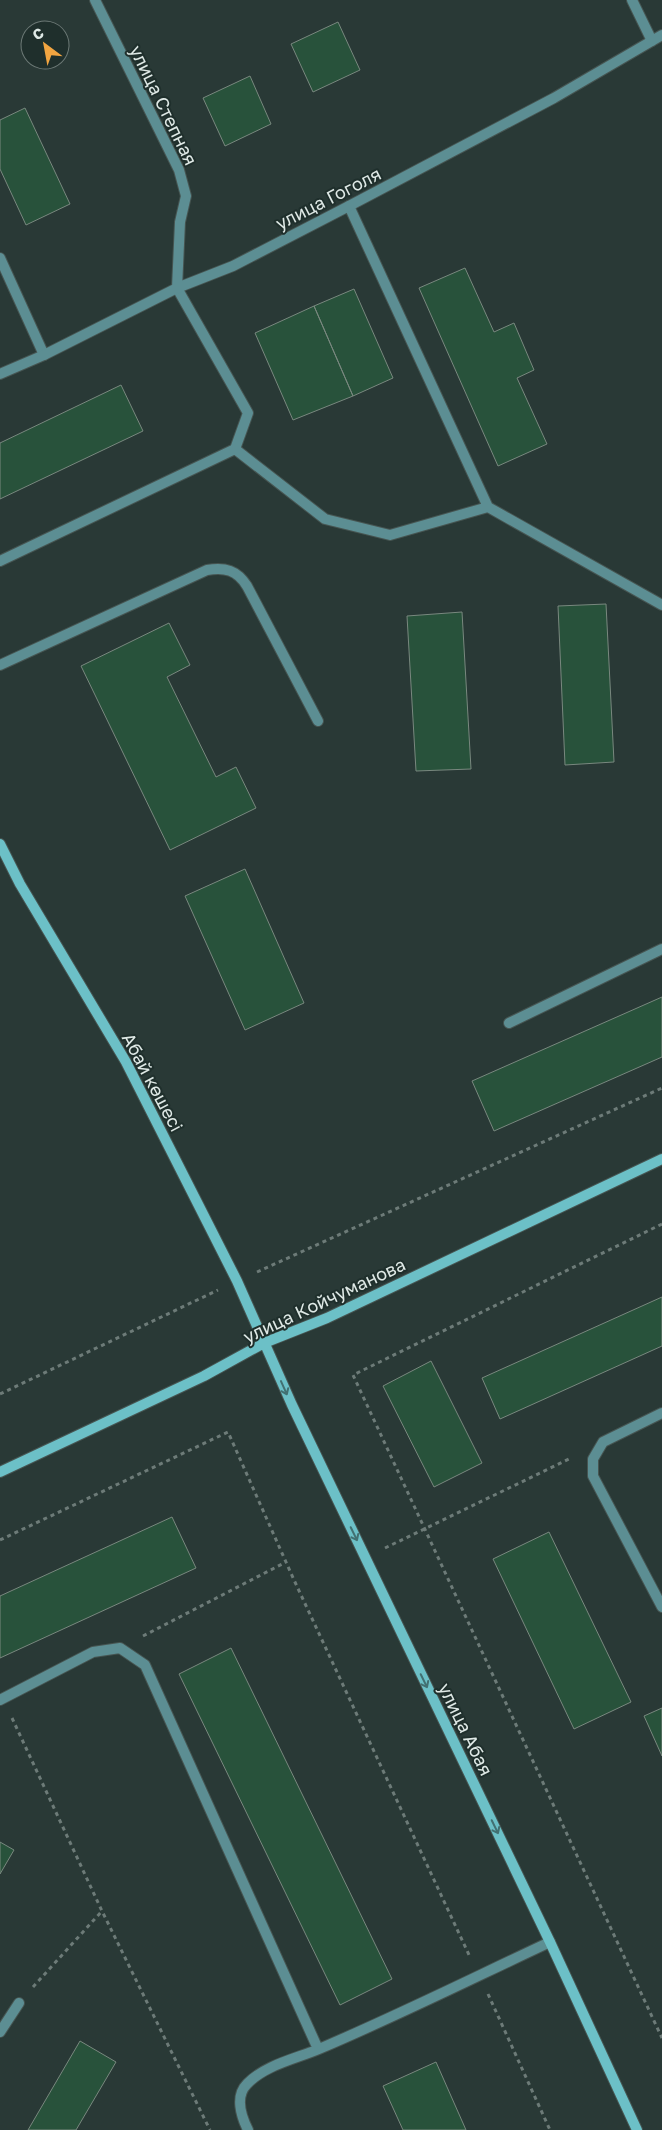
<svg xmlns="http://www.w3.org/2000/svg" width="662" height="2130" font-family="'Golos Text',sans-serif">
	<style>
		.building { fill: #28523b; stroke: #79887f }
		.lines { fill: none; stroke-linecap: round; stroke-linejoin: round }
		.lane-casing { stroke: #465552; stroke-width: 12 }
		.street-casing { stroke: #465552; stroke-width: 12 }
		.secondary-casing { stroke: #465552; stroke-width: 12 }
		.path { stroke: #6d7b78; stroke-width: 3; stroke-dasharray: 4 4; stroke-linecap: butt }
		.lane { stroke: #5c8e93; stroke-width: 10 }
		.street { stroke: #5c8e93; stroke-width: 10 }
		.secondary { stroke: #6cc0c7; stroke-width: 10 }
		.oneway { stroke: #427072 }
		.labels { text-anchor: middle; dominant-baseline: central; stroke-width: 4; stroke-linejoin: round; paint-order: stroke }
		.street-label { font-size: 18px; fill: #dfe9e6; stroke: #1f2f2c }
	</style>
	<rect width="100%" height="100%" fill="#293936"/>
	<!-- building -->
	<path class="building" d="M338,22L360,70L313,92L291,44Z
		M250,76L271,124L225,146L203,98Z
		M25,108L70,204L26,225L0,169V120Z
		M465,268L494,332L514,323L534,370L517,378L547,444L498,466L419,288Z
		M354,289L393,378L353,396L314,306Z
		M314,306L353,396L293,420L255,333Z
		M121,385L143,431L0,499V443Z
		M606,604L614,762L565,765L558,606Z
		M462,612L471,769L416,771L407,616Z
		M169,623L190,665L167,677L216,777L236,767L256,808L170,850L81,666Z
		M245,869L304,1003L245,1030L185,896Z
		M662,997V1057L494,1131L472,1081Z
		M662,1297V1346L500,1419L482,1378Z
		M431,1361L482,1463L434,1487L383,1386Z
		M172,1517L196,1568L0,1658V1596Z
		M549,1532L631,1702L574,1729L493,1559Z
		M231,1648L392,1979L340,2005L179,1674Z
		M662,1708V1756L644,1716Z
		M0,1842L14,1850L0,1874Z
		M80,2041L116,2062L76,2130H28Z
		M436,2062L466,2130H403L383,2086Z"/>
	<g class="lines">
		<defs>
			<path id="lane" d="M349,206L488,507L662,605
				M0,258L44,355
				M235,449L325,519L390,535L488,507
				M0,561L235,449L248,413L177,288
				M0,665L207,570C225,567 237,570 247,586L318,721
				M509,1023L662,949
				M662,1413L603,1442L593,1459V1476L662,1607
				M0,1700L93,1652L120,1648L145,1665L318,2049
				M0,2032L19,2003
				M248,2130C241,2116 235,2096 247,2084C265,2065 295,2059 319,2049C397,2016 473,1978 550,1942"/>
			<path id="street" d="M95,0L179,170L186,196L180,222L177,288
				M632,0L652,41
				M0,374L44,355L177,288L233,266L349,206L554,98L662,35"/>
			<path id="secondary" d="M0,844L20,884L126,1062L237,1281L292,1405L550,1942L637,2130
				M0,1472L204,1376L264,1343L327,1318L662,1159"/>
		</defs>
		<!-- lane casing -->
		<use href="#lane" class="lane-casing"/>
		<!-- street casing -->
		<use href="#street" class="street-casing"/>
		<!-- secondary casing -->
		<use href="#secondary" class="secondary-casing"/>
		<!-- path -->
		<path class="path" d="M662,1224L353,1375L662,2038
			M257,1272L662,1088
			M0,1394L218,1290
			M0,1540L228,1432L294,1580L470,1957
			M385,1548L571,1458
			M143,1636L286,1562
			M12,1718L102,1911L210,2130
			M33,1987L102,1911
			M488,1994L550,2130"/>
		<!-- lane -->
		<use href="#lane" class="lane"/>
		<!-- street -->
		<use href="#street" class="street"/>
		<!-- secondary -->
		<use href="#secondary" class="secondary"/>
	</g>
	<!-- one-way arrows -->
	<defs><path id="oneway-shaft" d="M-6 0H5M1.5-3L5.5 0L1.5 3" fill="none" stroke-width="1.6" stroke-linecap="round" stroke-linejoin="round" transform="scale(1.25)"/></defs>
	<g class="oneway">
		<use href="#oneway-shaft" transform="translate(284 1388) rotate(66)"/>
		<use href="#oneway-shaft" transform="translate(354 1534) rotate(64)"/>
		<use href="#oneway-shaft" transform="translate(424 1681) rotate(64)"/>
		<use href="#oneway-shaft" transform="translate(495 1827) rotate(64)"/>
	</g>
	<g class="labels">
		<!-- street labels -->
		<g class="street-label">
			<text transform="translate(164 105) rotate(64)">улица Степная</text>
			<text transform="translate(328 198) rotate(-27)">улица Гоголя</text>
			<text transform="translate(153 1082) rotate(62)">Абай көшесі</text>
			<text transform="translate(324 1300) rotate(-25)">улица Койчуманова</text>
			<text transform="translate(466 1729) rotate(64)">улица Абая</text>
		</g>
	</g>
	<!-- north arrow -->
	<g transform="translate(45 45) rotate(328)"><circle r="24" fill="#1f2f2c" stroke="#6c7976"/>
	<path d="M0-4L9 19L0 12L-9 19Z" fill="#f2a541"/>
	<text y="-8" font-size="14" font-weight="bold" text-anchor="middle" fill="#dfe9e6">С</text>
	</g>
</svg>
